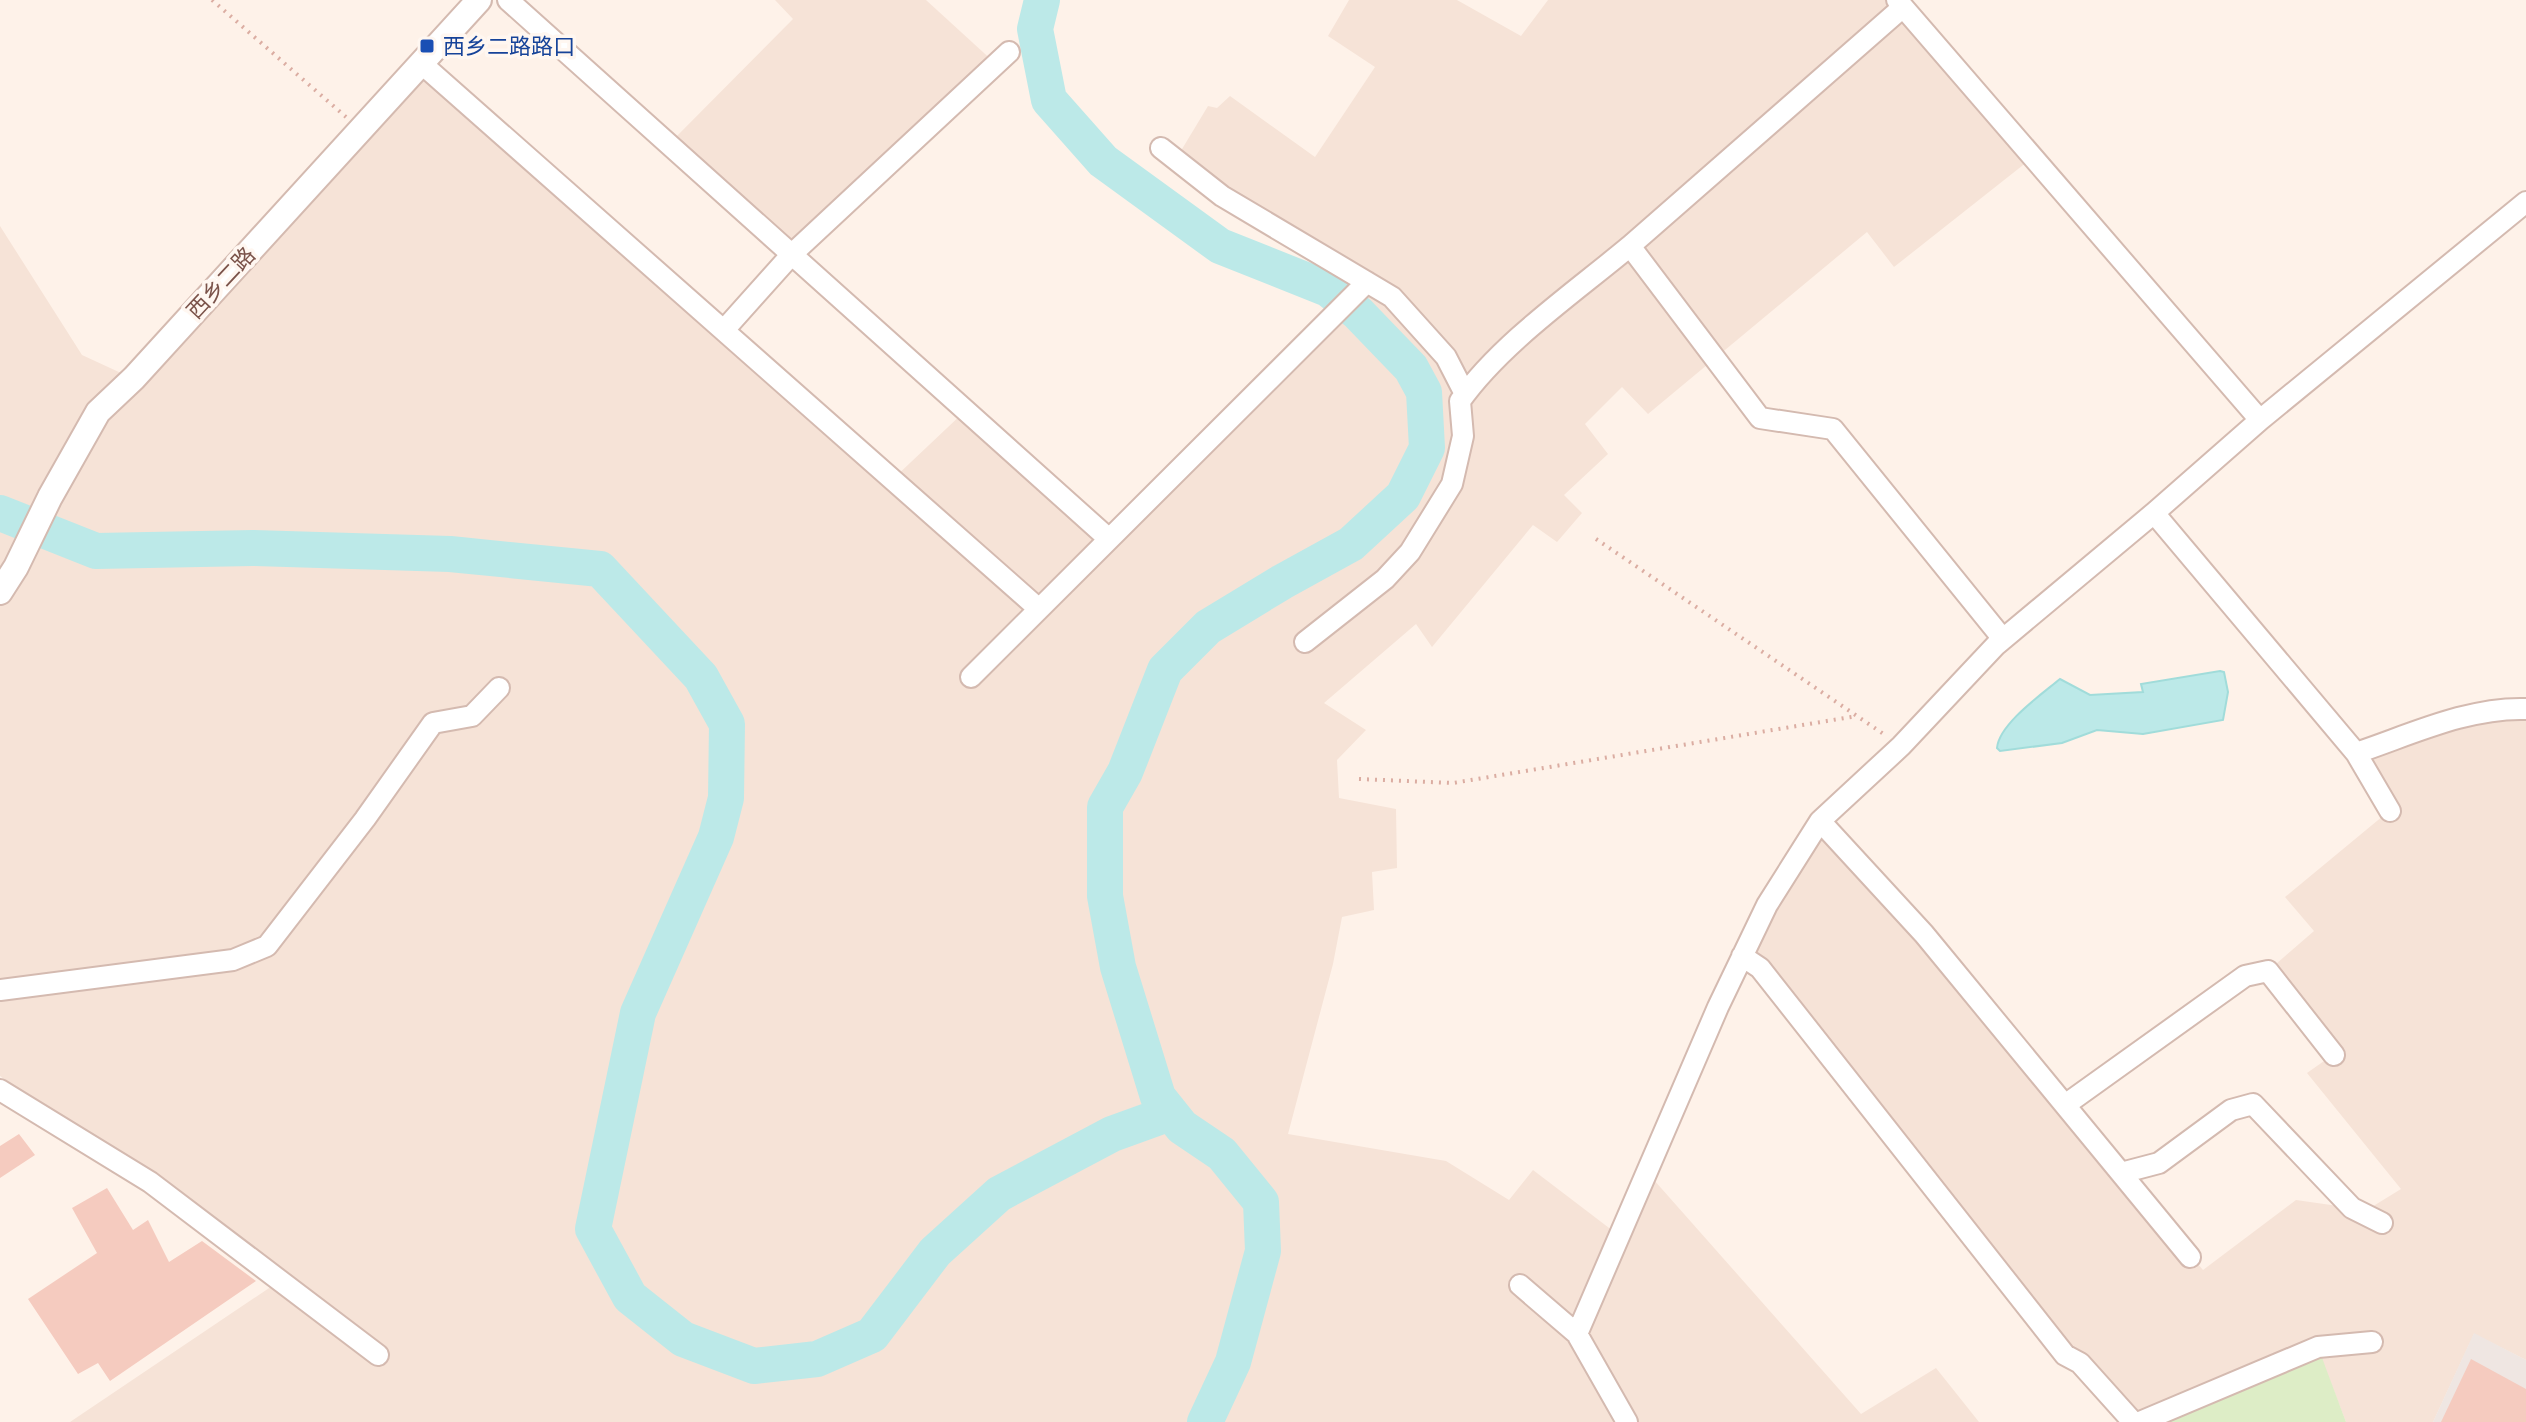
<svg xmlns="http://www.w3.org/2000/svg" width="2526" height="1422" font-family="'Work Sans','Noto Sans SC',sans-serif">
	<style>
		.residential { fill: #f6e3d7 }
		.industrial { fill: #efe6e2 }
		.green { fill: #ddedc6 }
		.water { fill: #bce9e8; stroke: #a1dcda; stroke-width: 2 }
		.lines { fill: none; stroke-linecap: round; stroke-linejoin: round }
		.river { stroke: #bce9e8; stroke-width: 36 }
		.building { fill: #f5cbbf }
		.minor-casing { stroke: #d4bab0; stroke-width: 24 }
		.tertiary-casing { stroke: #d4bab0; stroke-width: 28 }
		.path { stroke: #dbada2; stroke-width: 4; stroke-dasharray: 2 6; stroke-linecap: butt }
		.minor { stroke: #fff; stroke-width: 20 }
		.tertiary { stroke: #fff; stroke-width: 24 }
		.transit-dot { fill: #1a4fb4; stroke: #fff7f1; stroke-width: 3 }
		.labels { text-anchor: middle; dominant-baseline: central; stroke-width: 7; stroke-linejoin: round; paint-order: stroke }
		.transit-label { font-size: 22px; fill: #164399; stroke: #fff7f1; text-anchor: start }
		.street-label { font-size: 22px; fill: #7b534a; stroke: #fff7f1 }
	</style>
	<rect width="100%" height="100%" fill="#fef2e9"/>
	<!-- residential -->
	<path class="residential" d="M775,0H926L996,64L792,254L669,144L793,19Z
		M1349,0H1457L1521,36L1548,0H1897L2032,158L1894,267L1867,232L1648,414L1622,387L1585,424L1608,454L1564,495L1582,513L1557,542L1533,525L1432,647L1416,624L1324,703L1366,730L1337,760L1339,798L1396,809L1397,868L1372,872L1374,910L1342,917L1333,964L1288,1134L1446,1161L1509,1200L1533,1170L1617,1234L1646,1171L1861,1414L1936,1368L1979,1422H70L278,1282L0,1076V226L82,355L134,379L424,70L892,480L965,411L1109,539L1367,286L1176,159L1208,106L1217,108L1230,96L1315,157L1375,67L1328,36Z
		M2526,709V1360L2474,1334L2433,1422H2346L2317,1347L2133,1422L1742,956L1820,821L2203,1270L2296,1200L2352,1208L2362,1213L2401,1189L2307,1073L2334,1054L2268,971L2314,931L2285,897L2389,811L2356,753Z"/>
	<!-- industrial -->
	<path class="industrial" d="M2474,1333L2526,1360V1422H2433Z"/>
	<!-- green -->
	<path class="green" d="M2318,1347L2346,1422H2140Z"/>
	<!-- water -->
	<path class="water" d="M2220,671L2224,672L2228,692L2223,720L2143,734L2097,730L2062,743L2000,751L1997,748C1999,724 2042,694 2060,679L2090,695L2143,692L2141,684Z"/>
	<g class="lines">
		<!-- river -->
		<path class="river" d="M1042,0L1035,29L1049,100L1103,161L1220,246L1328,289L1358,313L1411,368L1424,392L1427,448L1403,496L1351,544L1282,582L1208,627L1165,670L1125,772L1105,807V896L1118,967L1158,1097L1182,1127L1222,1154L1261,1202L1263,1251L1233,1362L1205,1422
			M0,513L96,551L253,548L450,554L600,569L701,677L727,724L726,798L716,837L638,1013L593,1229L630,1297L683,1339L754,1366L817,1359L872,1335L935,1252L999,1194L1112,1134L1170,1113"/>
	</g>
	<!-- building -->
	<path class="building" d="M19,1134L35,1155L0,1178V1146Z
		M107,1188L133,1230L148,1220L169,1262L202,1241L256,1281L110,1381L98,1363L78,1374L28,1299L97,1253L72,1208Z
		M2471,1359L2526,1389V1422H2441Z"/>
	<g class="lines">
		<defs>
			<path id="minor" d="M508,0L1109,539
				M1897,0L2260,420
				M1903,7L1630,246L1760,418L1833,429L2003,639
				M422,64L1039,609
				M1161,148L1222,196L1392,297L1446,357L1465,394
				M724,330L792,254L1009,52
				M2154,513L2356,753L2390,811
				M1305,642L1385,579L1410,552L1452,484L1463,436L1460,401C1501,343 1575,292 1630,246
				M971,677L1367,282
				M2356,753C2410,735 2468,707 2526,709
				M1820,821L1924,934L2190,1257
				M1742,956L1760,968L2065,1355L2080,1363L2133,1422
				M0,990L233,960L267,946L365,819L433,723L472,716L499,688
				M0,1090L150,1182L378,1355
				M2065,1105L2245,976L2268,971L2334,1055
				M2121,1173L2159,1163L2231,1110L2253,1104L2352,1208L2382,1223
				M1520,1285L1577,1334L1627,1422
				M1577,1334L1718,1007L1767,905L1820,821L1901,746L1996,645L2154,513L2260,420L2526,202
				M2140,1422L2318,1347L2372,1342"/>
			<path id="tertiary" d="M0,592L16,567L50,497L98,412L134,378L479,0"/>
		</defs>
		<!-- minor casing -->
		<use href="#minor" class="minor-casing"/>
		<!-- tertiary casing -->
		<use href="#tertiary" class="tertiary-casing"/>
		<!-- path -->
		<path class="path" d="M212,0L346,117
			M1596,539L1885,735
			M1359,779L1453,783L1857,716"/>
		<!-- minor -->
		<use href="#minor" class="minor"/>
		<!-- tertiary -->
		<use href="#tertiary" class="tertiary"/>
	</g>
	<!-- markers -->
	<rect class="transit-dot" x="419" y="38" width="16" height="16" rx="4"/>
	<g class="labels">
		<!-- transit labels -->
		<g class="transit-label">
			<text x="443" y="46">西乡二路路口</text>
		</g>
		<!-- street labels -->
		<g class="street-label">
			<text transform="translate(221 283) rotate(-47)">西乡二路</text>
		</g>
	</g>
</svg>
